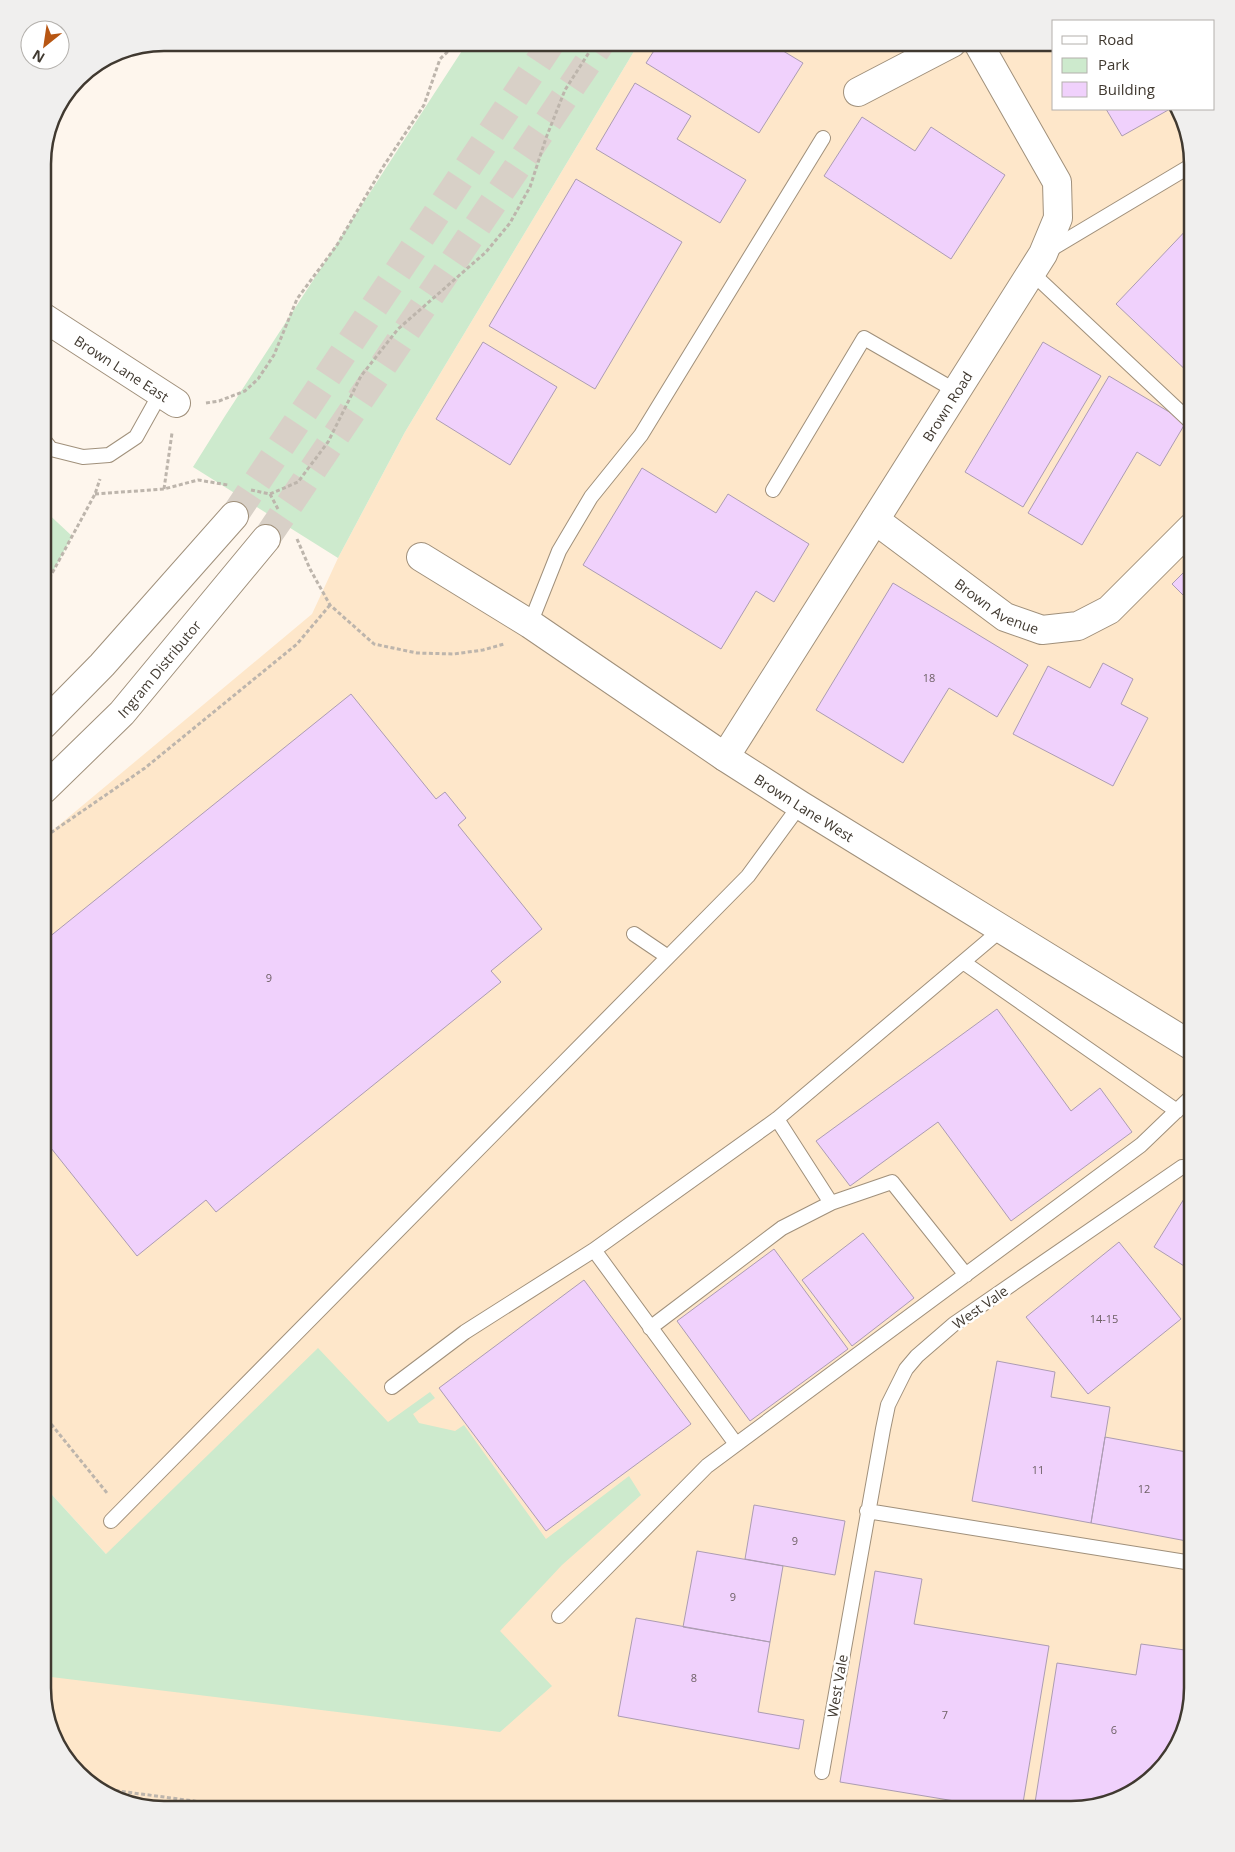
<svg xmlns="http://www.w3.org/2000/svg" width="1235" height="1852" font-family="'Open Sans',sans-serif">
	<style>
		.built { fill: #fee7ca }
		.green { fill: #cdeacd }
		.building { fill: #f0d1fc; stroke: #ac9cb2 }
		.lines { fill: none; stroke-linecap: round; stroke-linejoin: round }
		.highway-tunnel { stroke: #d8d0c7; stroke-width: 28; stroke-dasharray: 28 14; stroke-linecap: butt }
		.lane-casing { stroke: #a0907b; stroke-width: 16 }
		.street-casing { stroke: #a0907b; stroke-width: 30 }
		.highway-casing { stroke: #a0907b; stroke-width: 30 }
		.path { stroke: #bdb5ac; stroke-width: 3; stroke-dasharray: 4 2.5; stroke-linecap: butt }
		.lane { stroke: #fff; stroke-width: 14 }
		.street { stroke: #fff; stroke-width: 28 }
		.highway { stroke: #fff; stroke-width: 28 }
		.labels { text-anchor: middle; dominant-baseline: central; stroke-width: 5; stroke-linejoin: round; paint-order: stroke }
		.number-label { font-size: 11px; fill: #6c5f63 }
		.street-label { font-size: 14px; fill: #403930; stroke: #fff }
		.rim { fill: none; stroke: #403930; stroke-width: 2.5 }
	</style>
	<rect width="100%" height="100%" fill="#fef6ed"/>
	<!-- built -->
	<path class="built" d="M639,43H1054V109H1178L1192,165V1688L1176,1749L1131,1793L1071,1809H157L97,1789L59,1748L43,1687V1628L106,1554L43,1485V812L52,831L312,614L338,558L405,432Z"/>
	<!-- green -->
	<path class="green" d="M467,43H639L405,432L338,558L193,467L225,416Z
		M43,509L72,536L43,590Z
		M318,1348L388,1422L430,1392L435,1398L413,1414L419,1423L455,1431L464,1425L546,1539L629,1476L641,1495L562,1565L500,1631L552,1686L500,1732L43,1676V1485L106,1554Z"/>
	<!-- building -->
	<path class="building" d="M659,43H770L803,63L759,133L646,63Z
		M800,43H814L805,49Z
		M635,83L691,116L677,139L746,180L720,223L596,149Z
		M1106,109H1170L1122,136Z
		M862,117L915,151L931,127L1005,175L951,259L824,176Z
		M576,179L682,242L595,389L489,326Z
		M1191,225L1192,226V376L1116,304Z
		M483,342L557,387L510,465L436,419Z
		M1043,342L1101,376L1023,507L965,472Z
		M1109,376L1186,422L1160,466L1137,452L1082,545L1028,513Z
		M642,468L716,513L728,494L809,544L774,602L756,591L721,649L583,565Z
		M1192,564V604L1172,584Z
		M893,583L1028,665L997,717L949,688L903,763L816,710Z
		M1103,663L1133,679L1121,704L1148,718L1113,786L1013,734L1048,666L1090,688Z
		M351,694L436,799L445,792L466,818L458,825L542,929L491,971L501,982L216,1212L206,1200L137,1256L43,1138V942Z
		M997,1009L1071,1111L1100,1088L1132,1132L1011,1221L938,1122L850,1186L816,1141Z
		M1192,1186V1271L1154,1247Z
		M863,1233L914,1298L852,1346L802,1280Z
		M1119,1242L1181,1319L1088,1394L1026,1317Z
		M774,1249L848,1349L750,1421L677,1321Z
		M584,1280L691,1424L546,1531L439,1388Z
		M997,1361L1055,1372L1051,1397L1110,1407L1091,1523L972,1501Z
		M1105,1437L1192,1453V1542L1091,1523Z
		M754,1505L845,1521L835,1575L745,1559Z
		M697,1551L783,1566L770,1642L683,1627Z
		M875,1571L922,1579L914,1624L1049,1646L1022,1809H1003L840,1782Z
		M636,1618L770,1642L758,1712L804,1720L799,1749L618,1716Z
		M1141,1644L1192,1651V1671L1187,1709L1176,1749L1131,1793L1071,1809H1034L1057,1663L1136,1675Z
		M1192,1671V1688L1187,1709Z"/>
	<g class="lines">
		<!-- highway-tunnel -->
		<path class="highway-tunnel" d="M234,516L551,43
			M266,539L601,43"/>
		<defs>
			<path id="lane" d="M1048,251L1192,165
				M1031,272L1192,423
				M43,439L51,449L83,457L109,455L136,437L160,394
				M773,490L864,338L956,391
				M530,624L559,551L591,497L641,435L823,138
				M1002,929L963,962L1177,1111
				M634,934L668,957
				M777,1119L831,1203
				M594,1250L736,1444
				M650,1328L782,1228L831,1203L892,1182L966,1275
				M392,1387L465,1332L594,1250L777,1119L963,962
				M867,1511L1192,1563
				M111,1521L748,876L800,805
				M559,1616L707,1466L1141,1145L1192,1096
				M822,1772L883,1429L888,1405L906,1369L917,1356L954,1324L1182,1167"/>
			<g id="street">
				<path d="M858,92L952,43"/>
				<path id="s1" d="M43,317L176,403"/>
				<path id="s2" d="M875,520L1005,617L1042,630L1078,626L1109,610L1192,527"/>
				<path id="s3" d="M421,557L530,624L725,757L800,805L1192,1046"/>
				<path id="s4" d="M725,757L1043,254L1058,218L1057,182L978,43"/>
			</g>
			<g id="highway">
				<path d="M43,725L102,665L234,516"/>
				<path id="s5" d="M43,790L122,713L266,539"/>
			</g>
		</defs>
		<!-- lane casing -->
		<use href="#lane" class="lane-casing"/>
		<!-- street casing -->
		<use href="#street" class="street-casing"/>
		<!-- highway casing -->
		<use href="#highway" class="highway-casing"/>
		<!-- path -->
		<path class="path" d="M206,403L219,401L245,391L258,379L274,355L297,299L337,245L383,167L424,105L440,59L457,43
			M164,489L172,433
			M251,490L270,494L298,482L328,442L361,376L398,329L486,252L510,223L530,187L546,138L565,90L595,43
			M95,494L164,489L198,480L228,485
			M270,494L279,511
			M297,539L310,569L330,605L374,644L417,653L454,654L483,650L504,644
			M43,590L95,494L100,479
			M46,819L52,832L145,768L297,644L330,605
			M43,1414L107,1493
			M96,1788L254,1809"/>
		<!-- lane -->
		<use href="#lane" class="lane"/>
		<!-- street -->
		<use href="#street" class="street"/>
		<!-- highway -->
		<use href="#highway" class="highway"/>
	</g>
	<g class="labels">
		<!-- number labels -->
		<g class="number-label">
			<text x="929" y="677">18</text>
			<text x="269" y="977">9</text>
			<text x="1104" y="1318">14-15</text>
			<text x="1038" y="1469">11</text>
			<text x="1144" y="1488">12</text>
			<text x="795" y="1540">9</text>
			<text x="733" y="1596">9</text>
			<text x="694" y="1677">8</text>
			<text x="945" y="1714">7</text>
			<text x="1114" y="1729">6</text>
		</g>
		<!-- street labels -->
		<g class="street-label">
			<text stroke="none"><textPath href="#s1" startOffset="94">Brown Lane East</textPath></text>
			<text stroke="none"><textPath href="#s4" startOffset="415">Brown Road</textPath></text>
			<text stroke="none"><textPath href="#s2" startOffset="150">Brown Avenue</textPath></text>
			<text stroke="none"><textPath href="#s5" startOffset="168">Ingram Distributor</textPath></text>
			<text stroke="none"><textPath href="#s3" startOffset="458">Brown Lane West</textPath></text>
			<text transform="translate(980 1307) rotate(-35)">West Vale</text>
			<text transform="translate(837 1686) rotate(-80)">West Vale</text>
		</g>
	</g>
	<!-- crop -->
	<path d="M0 0H1235V1852H0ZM164 51H1071A113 113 0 0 1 1184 164V1688A113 113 0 0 1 1071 1801H164A113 113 0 0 1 51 1688V164A113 113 0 0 1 164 51Z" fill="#f0efee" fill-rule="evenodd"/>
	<path class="rim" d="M164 51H1071A113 113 0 0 1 1184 164V1688A113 113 0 0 1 1071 1801H164A113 113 0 0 1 51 1688V164A113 113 0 0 1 164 51Z"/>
	<!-- legend -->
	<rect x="1052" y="20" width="162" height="90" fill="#ffffff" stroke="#b3b0ac"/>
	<rect x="1062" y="36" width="25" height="8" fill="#ffffff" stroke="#b3b0ac"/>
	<text x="1098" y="45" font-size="15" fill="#403930">Road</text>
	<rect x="1062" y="58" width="25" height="15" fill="#cdeacd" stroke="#b3b0ac"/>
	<text x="1098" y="70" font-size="15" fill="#403930">Park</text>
	<rect x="1062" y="82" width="25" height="15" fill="#f0d1fc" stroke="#b3b0ac"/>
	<text x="1098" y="95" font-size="15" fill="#403930">Building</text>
	<!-- north arrow -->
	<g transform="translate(45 45) rotate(210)"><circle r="24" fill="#ffffff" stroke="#b3b0ac"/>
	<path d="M0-4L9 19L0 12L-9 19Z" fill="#b75613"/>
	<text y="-8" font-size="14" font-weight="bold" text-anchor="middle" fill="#403930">N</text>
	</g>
</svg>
